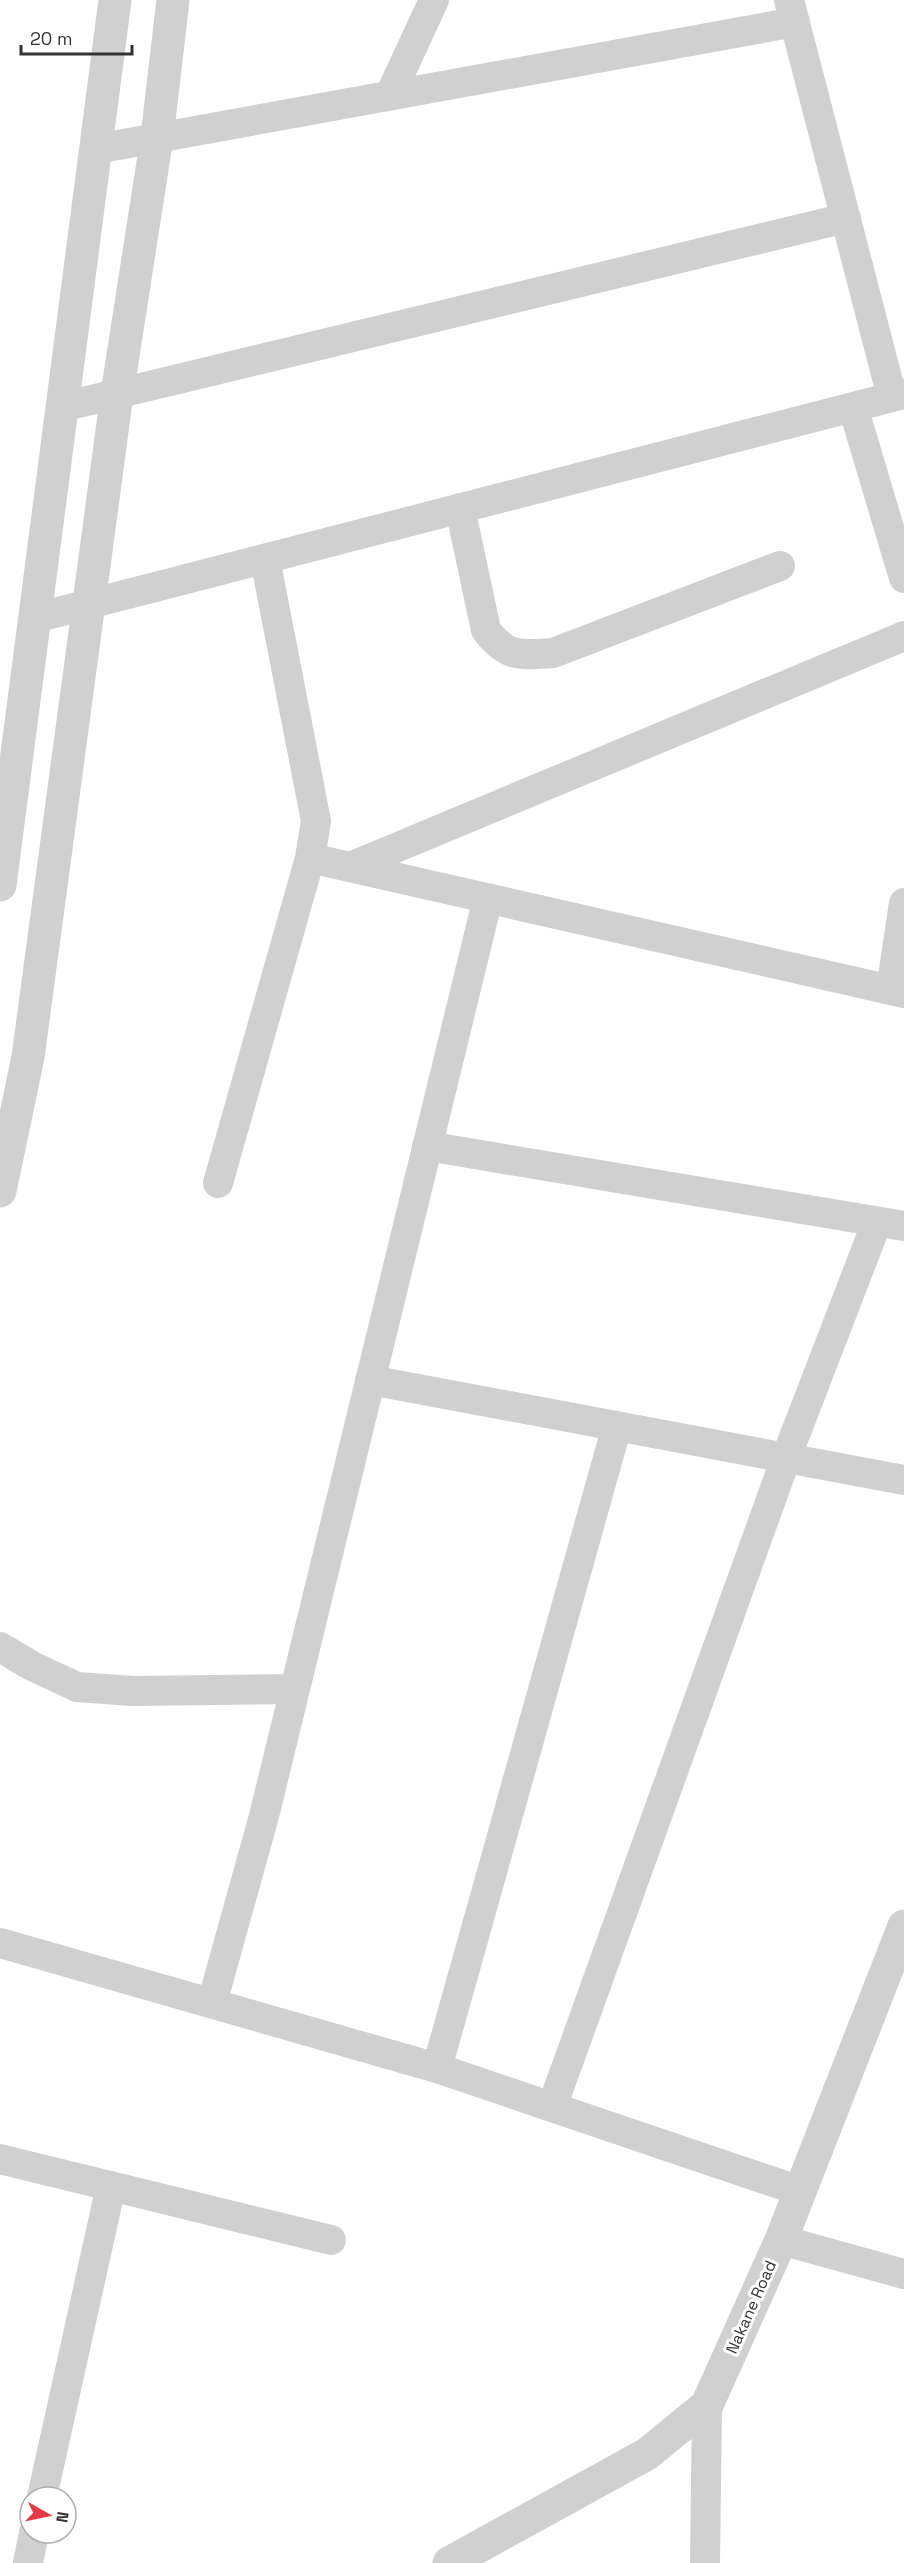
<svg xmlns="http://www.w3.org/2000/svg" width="904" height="2563" font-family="'Space Grotesk',sans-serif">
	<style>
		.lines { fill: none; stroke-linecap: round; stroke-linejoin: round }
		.minor { stroke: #d0d0d0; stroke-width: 30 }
		.tertiary { stroke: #d0d0d0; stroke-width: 33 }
		.labels { text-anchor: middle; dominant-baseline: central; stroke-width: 6; stroke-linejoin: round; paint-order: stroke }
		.street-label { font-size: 16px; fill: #333; stroke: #fff }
	</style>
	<rect width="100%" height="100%" fill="#fff"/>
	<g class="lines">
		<!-- minor -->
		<path class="minor" d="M789,0L892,397
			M390,95L434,0
			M96,149L795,22
			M62,407L846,218
			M853,407L904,578
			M460,508L486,630C507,658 520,655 553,653L780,566
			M35,618L904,394
			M310,858L904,993
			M350,867L904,636
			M891,990L904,903
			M427,1146L904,1226
			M218,1183L310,858L316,821L265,559
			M370,1380L904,1480
			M0,1647L32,1666L77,1687L133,1691L295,1689
			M0,1943L437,2068L800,2191
			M212,2003L264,1816L488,898
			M437,2068L617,1426
			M552,2107L786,1458L877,1222
			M0,2159L331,2240
			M781,2240L904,2274
			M42,2497L111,2186
			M28,2563L34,2533
			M705,2563L707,2405"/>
		<!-- tertiary -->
		<path class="tertiary" d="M0,885L115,0
			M0,1191L28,1057L117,394L157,137L173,0
			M449,2563L647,2454L707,2405L781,2240L904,1926"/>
	</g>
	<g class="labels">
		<!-- street labels -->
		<g class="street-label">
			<text transform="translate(751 2307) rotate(-66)">Nakane Road</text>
		</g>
	</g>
	<!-- north arrow -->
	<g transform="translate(48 2515) rotate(99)"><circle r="28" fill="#ffffff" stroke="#adadad" stroke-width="1.5"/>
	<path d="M0-4.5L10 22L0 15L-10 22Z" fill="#e63946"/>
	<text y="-9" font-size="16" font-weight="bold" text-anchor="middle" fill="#333333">N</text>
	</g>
	<!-- scale -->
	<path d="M21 45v9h111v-9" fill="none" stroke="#333333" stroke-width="3"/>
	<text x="30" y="45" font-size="18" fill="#333333" stroke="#ffffff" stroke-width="4.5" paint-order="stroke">20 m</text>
</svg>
